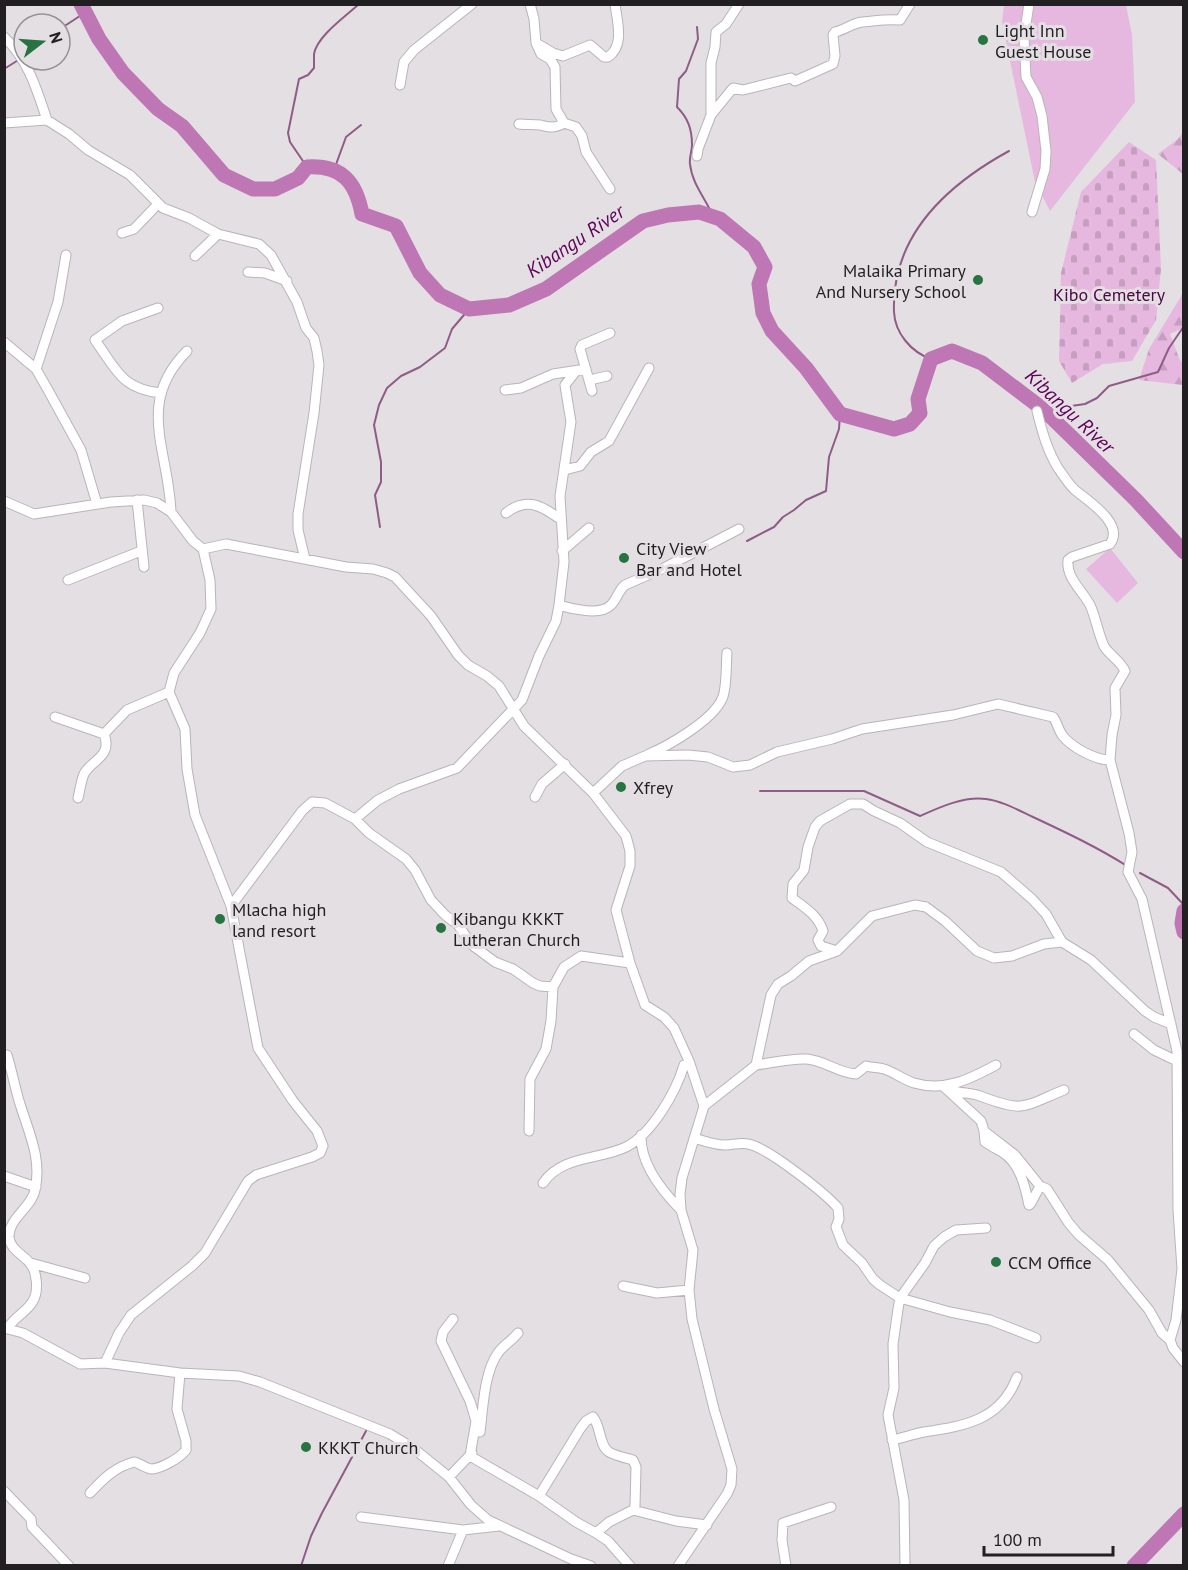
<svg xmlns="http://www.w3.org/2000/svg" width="1188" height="1570" font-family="'PT Sans',sans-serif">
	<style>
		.green { fill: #e7b8df }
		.forest { fill: url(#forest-firs) }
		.cemetery { fill: url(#cemetery-stones) }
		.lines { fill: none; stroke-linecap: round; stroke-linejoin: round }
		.stream { stroke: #8f5c88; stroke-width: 2 }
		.river { stroke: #be76b4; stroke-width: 15 }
		.minor-casing { stroke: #b9b4b8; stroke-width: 11 }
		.minor { stroke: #fff; stroke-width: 9 }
		.poi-dot { fill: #277342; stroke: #e4dfe3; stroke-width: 2 }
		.labels { text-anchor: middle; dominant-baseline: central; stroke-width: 6; stroke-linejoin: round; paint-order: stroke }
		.poi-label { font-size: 18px; fill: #211f21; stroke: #e4dfe3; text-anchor: start }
		.park-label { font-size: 18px; fill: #4a0645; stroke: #e4dfe3 }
		.water-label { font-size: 20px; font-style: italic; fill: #5f0159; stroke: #e4dfe3 }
	</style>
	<defs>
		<pattern id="forest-firs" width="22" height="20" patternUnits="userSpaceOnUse" patternTransform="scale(1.5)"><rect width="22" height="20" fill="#e7b8df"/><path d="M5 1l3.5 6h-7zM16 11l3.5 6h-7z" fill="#c69ebf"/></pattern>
		<pattern id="cemetery-stones" width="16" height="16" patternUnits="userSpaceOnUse" patternTransform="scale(1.5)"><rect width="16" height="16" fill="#e7b8df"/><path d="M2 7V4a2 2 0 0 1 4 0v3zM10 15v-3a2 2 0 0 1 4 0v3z" fill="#c69ebf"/></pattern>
	</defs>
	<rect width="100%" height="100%" fill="#e4dfe3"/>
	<!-- green -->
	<path class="green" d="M1004,5H1126L1132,35L1135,102L1050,211L1035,182L1002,22Z
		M1110,548L1138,583L1117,603L1086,569Z"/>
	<!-- forest -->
	<path class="forest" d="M1183,132V174L1158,154L1178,139Z
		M1183,293V328L1170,334L1179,358L1183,364V385L1139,380L1149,349Z"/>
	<!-- cemetery -->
	<path class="cemetery" d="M1129,142L1156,160L1161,269L1156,320L1132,361L1103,364L1072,383L1059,361L1061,273L1081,192Z"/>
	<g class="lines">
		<!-- stream -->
		<path class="stream" d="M697,27L698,39L686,71L679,79L677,107C688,118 692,129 692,145C692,151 689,158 690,164C692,184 706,199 713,216
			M60,29L86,12
			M4,69L20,59
			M307,167L290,142L288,133L299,79L308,75L314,68C314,63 314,58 314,54C317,36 346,16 359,4
			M334,170L346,137L361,125
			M931,359C911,352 895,333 894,312C891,236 947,185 1009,151
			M1044,410L1085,404L1097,398L1109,386L1158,372L1169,348L1184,326
			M380,527L375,495L381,482V462L374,425L379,405L387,388L401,376L420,367L445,348L452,329L469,309
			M747,541L774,527L783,517L794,510L806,500L826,491L829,457L839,429L840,414
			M760,791H864L920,816C940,807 964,796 986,799C1002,801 1018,810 1033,817C1065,832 1097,847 1127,866
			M1140,873L1168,888L1184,905
			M301,1566L311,1536L322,1513L366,1431"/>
		<!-- river -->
		<path class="river" d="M81,4L99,39L123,73L158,109L182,126L224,175L253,189H275L298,178L307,167C342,165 356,182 362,214L396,226L420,273L440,295L469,309L509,305L546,289L643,221L668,215L699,212L720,219L754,247L765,267L759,284L763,313L772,331L806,368L840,414L894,429L910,424L920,413L918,399L931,359L952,351L982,363L1044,410L1136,500L1184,552
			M1184,911L1182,923L1184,932
			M1134,1566L1184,1514"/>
		<defs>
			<path id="minor" d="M530,4L534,19L536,43L553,53L563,56L590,45L604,57H608C625,46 617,21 615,4
				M1029,4L1024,37L1026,77L1037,97L1042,116L1046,151L1045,169L1032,212
				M4,37C28,59 37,90 47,120
				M536,43L541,54L550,59L555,67L556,109L564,123
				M400,85L404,62L414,50L472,4
				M711,115L733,88L743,90L791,78L795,81L833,64L835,56L833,35L835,32C844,30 853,23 862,22C874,21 887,19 900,20L910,4
				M4,123L47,120L69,134L88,150L130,175L163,208L189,218L218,234L259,244L271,255L297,302L306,328L314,338L317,351L319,365L314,413L298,514V530L305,559
				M519,124C526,125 533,124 540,125C549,127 554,129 564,123L576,127L582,136L586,152L610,189
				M697,156L698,149L711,115V63L715,47L716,32L726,24L739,4
				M122,233L134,229L158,204
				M195,256L218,234
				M248,272L265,273L287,281
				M158,308L122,321L95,340C116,369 121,389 161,393
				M4,342L36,369L48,390L81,450L97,504
				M36,369L58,302L66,255
				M590,380L607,376
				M505,390L521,388L553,374L586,369
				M592,391L580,349L582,345L610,333
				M1037,411C1042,431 1047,450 1058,468C1063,475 1069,485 1075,490C1088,501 1125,524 1110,544L1072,557L1068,560C1066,578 1082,590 1090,605C1096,618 1098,633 1104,646C1109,655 1120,660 1125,671L1115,688L1116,715L1112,735L1110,760L1129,833L1132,852L1128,872L1142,899L1177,1051L1178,1210L1182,1269L1176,1320L1170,1340L1173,1348L1184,1362
				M565,470L580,466L591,452L609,441L649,368
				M137,500L144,567
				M4,501L34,514L111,502L144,500L157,503L171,512L193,541L203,549
				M171,512C169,451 135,403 187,351
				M506,513C526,497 541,505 560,519
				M203,549L226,544L346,567L373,569L387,573L395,577L431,616L458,655L468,665L487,676L499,686L524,726L593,793L626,836L630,851V866L616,910L630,963L645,1005L664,1017L674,1028L689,1061L704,1106L682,1178L680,1194L681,1210L693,1250L689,1290L692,1319L714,1409L732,1469L731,1485L727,1494L678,1566
				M562,551L589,528
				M68,580L141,551
				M559,605C571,609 601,616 611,605C617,599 618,591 625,585L664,568L739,529
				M55,717L104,734L127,710L169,692
				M647,755C668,746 712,721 722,699C727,689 726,665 727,653
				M593,793L622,766L645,756L688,755L708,757L733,767L750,765L777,752L832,739L862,729L953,715L998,704L1053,717C1057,722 1058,729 1062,735C1071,747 1095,760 1110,760
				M535,797L542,784L565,764
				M78,798C80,790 81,781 84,774C91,760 113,757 104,734
				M355,819L378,800L399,789L457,768L522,700L539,656L556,621L559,605L564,562L560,496L571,422L565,385L576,371
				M231,906L302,811L312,802L325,803L355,819L369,833L406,859L415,870L431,900L445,915L458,925L472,945L495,962L513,969L533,983L540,986L553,987L564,967L581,956L630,963
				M837,951L821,946L818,940L823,931C818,915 804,907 792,898L793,884L804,870L808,847L815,827L820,821L850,804H863L874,811L900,823L927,842L1001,872L1032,899L1046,914L1062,942L1091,960L1145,1011L1154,1017L1171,1024
				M1134,1034L1154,1050L1177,1061
				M7,1055C12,1071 15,1088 20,1104C29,1133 42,1159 35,1190C32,1207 8,1219 9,1237C10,1249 22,1254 29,1262C37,1270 39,1291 33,1301C27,1312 14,1317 8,1328
				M756,1065C772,1063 791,1058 807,1059C826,1061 838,1073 856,1074L866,1066C872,1068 878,1067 884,1069C894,1072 904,1080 914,1083C945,1092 970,1079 996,1065
				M944,1087L981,1121L984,1131L1015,1155L1040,1186L1047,1189L1068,1222L1078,1234L1108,1260L1149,1310L1162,1333L1170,1340
				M949,1089C959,1094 970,1092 980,1096C1025,1113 1022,1107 1064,1090
				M704,1106L756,1065L771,995L778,984L791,976L809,961L837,951L872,916L915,905L926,907L945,921L977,951L994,958L1012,956L1044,944L1062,942
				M529,1131L530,1079L546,1049L551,1021L553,987
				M984,1131L985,1142C991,1146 996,1149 1002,1152C1020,1163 1025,1186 1029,1205L1031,1203L1040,1186
				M641,1135C640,1164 662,1191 681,1210
				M694,1138C704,1141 714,1145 725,1145C733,1145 741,1142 748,1144C767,1147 825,1193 838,1208L839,1219L836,1227L843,1245L862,1263L873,1279L880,1285L900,1298L950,1312L990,1320L1036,1338
				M4,1176L36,1187
				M543,1183C562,1155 600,1160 626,1147C652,1134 676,1092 684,1065
				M31,1263L85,1278
				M623,1286L657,1293L689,1290
				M453,1319L443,1332L441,1341L470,1401L476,1421L470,1456L539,1496L576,1522L596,1533L608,1541L630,1566
				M4,1328L23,1333L80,1364L105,1363L180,1373L239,1376L260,1382L390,1434L413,1448L449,1477L471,1505L488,1520L571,1559L591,1566
				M105,1363L119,1333L131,1315L192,1266L205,1253L248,1181L256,1175L312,1157L320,1153L323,1146L317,1131L293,1101L258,1048L231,906L195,815L187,769L185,729L169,692L174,673L200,633L211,609L210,580L203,549
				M480,1432C483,1409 484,1372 498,1353C503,1345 512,1341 518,1333
				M892,1440C903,1438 913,1434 924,1432C965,1426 1001,1420 1017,1377
				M449,1477L472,1453
				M4,1491L31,1519L32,1527L69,1566
				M90,1493C103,1479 115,1467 134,1462C140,1463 146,1469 152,1469C162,1468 180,1458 186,1450V1441L177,1409L180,1373
				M539,1496L580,1429L586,1421L593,1417C601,1426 599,1446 609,1452C616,1456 626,1458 633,1460L636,1467L635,1506L633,1510L609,1522L596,1533
				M633,1510L676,1521L707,1525
				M361,1517L463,1530L499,1526
				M448,1566L463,1530
				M786,1566L782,1540L783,1523L831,1507
				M905,1566L904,1500L888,1415L894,1388L893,1344L898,1309L900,1298L925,1263L934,1246L944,1237L956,1230L986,1228"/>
		</defs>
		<!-- minor casing -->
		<use href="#minor" class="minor-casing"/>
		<!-- minor -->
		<use href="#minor" class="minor"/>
	</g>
	<!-- markers -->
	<g class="poi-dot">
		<circle cx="983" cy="40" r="6"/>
		<circle cx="978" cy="280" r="6"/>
		<circle cx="624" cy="558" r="6"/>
		<circle cx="621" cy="787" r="6"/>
		<circle cx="220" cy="919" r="6"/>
		<circle cx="441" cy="928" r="6"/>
		<circle cx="996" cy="1262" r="6"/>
		<circle cx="306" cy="1447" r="6"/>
	</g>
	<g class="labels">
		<!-- poi labels -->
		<g class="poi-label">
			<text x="995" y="30">Light Inn<tspan x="995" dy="21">Guest House</tspan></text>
			<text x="966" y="270" text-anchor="end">Malaika Primary<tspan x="966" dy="21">And Nursery School</tspan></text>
			<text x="636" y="548">City View<tspan x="636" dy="21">Bar and Hotel</tspan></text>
			<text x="633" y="787">Xfrey</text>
			<text x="232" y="909">Mlacha high<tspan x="232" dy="21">land resort</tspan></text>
			<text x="453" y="918">Kibangu KKKT<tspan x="453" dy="21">Lutheran Church</tspan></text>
			<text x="1008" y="1262">CCM Office</text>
			<text x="318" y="1447">KKKT Church</text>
		</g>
		<!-- park labels -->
		<g class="park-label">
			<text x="1109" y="294">Kibo Cemetery</text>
		</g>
		<!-- water labels -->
		<g class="water-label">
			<text transform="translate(575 241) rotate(-34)">Kibangu River</text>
			<text transform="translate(1070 411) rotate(43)">Kibangu River</text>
		</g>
	</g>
	<!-- border -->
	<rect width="1188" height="1570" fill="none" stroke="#211f21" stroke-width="12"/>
	<!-- north arrow -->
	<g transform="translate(42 42) rotate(73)"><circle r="28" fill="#e4dfe3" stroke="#969295" stroke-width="1.5"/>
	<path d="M0-4.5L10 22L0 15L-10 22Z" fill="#277342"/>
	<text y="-9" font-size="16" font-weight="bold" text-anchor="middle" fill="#211f21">N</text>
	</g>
	<!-- scale -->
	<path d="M984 1546v9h129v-9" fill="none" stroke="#211f21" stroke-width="3"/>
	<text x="993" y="1546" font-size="18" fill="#211f21" stroke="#e4dfe3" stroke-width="4.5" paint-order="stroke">100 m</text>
</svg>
